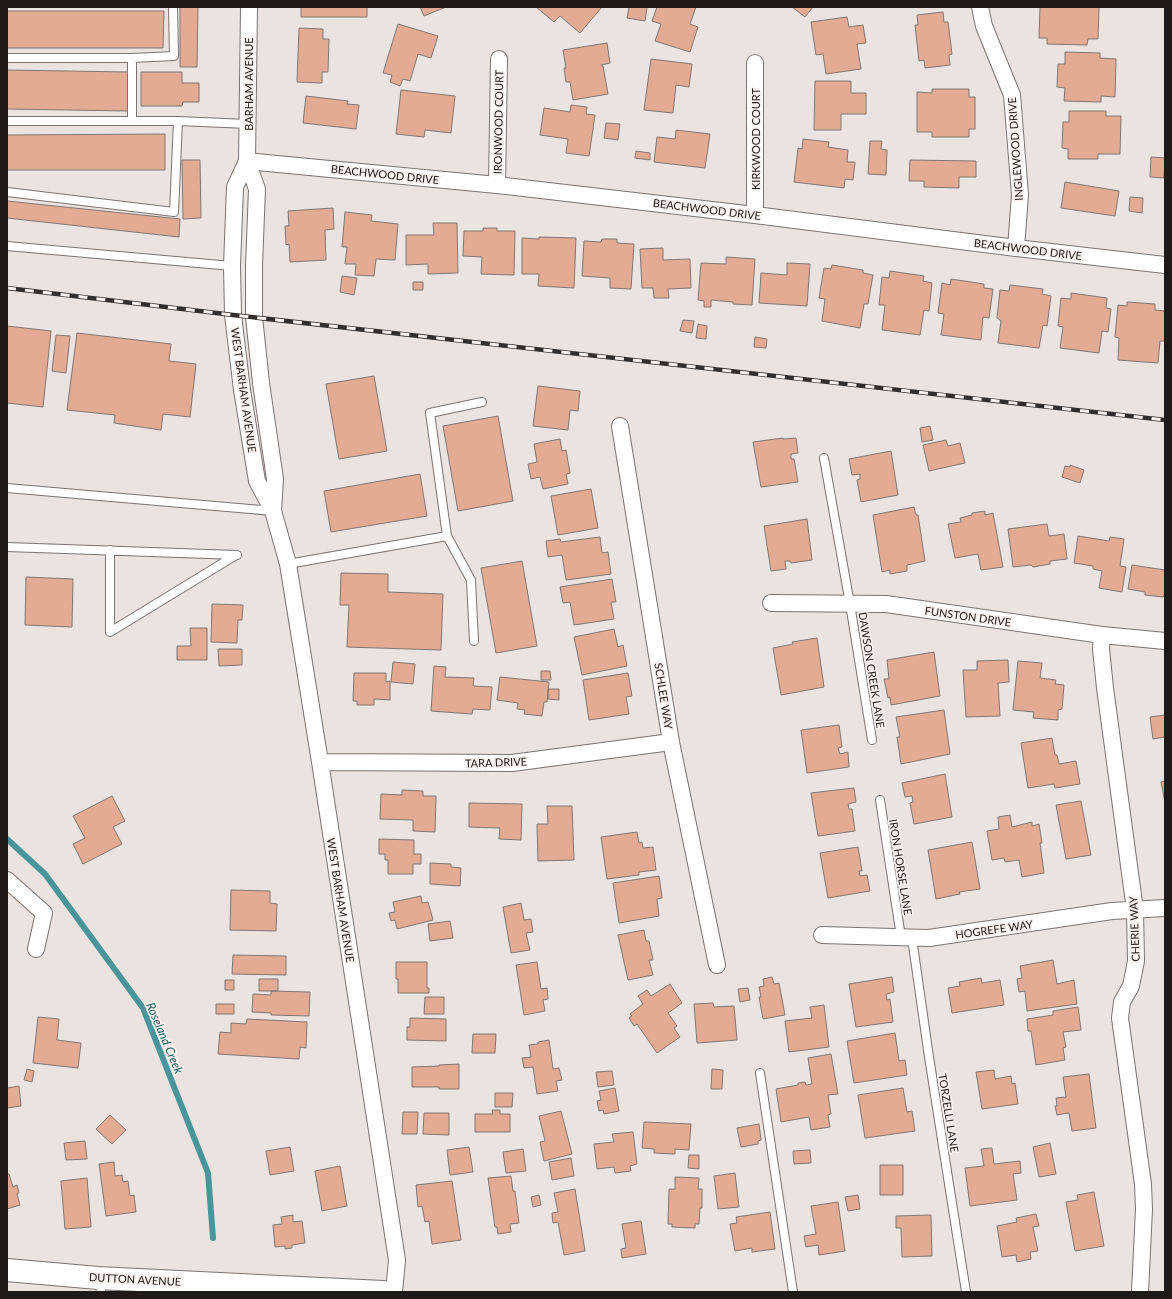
<svg xmlns="http://www.w3.org/2000/svg" width="1172" height="1299" font-family="Lato,sans-serif">
	<style>
		.lines { fill: none; stroke-linecap: round; stroke-linejoin: round }
		.stream { stroke: #4a959a; stroke-width: 6 }
		.building { fill: #e3ab94; stroke: #7f7774 }
		.lane-casing { stroke: #7a7370; stroke-width: 10 }
		.street-casing { stroke: #7a7370; stroke-width: 18 }
		.secondary-casing { stroke: #7a7370; stroke-width: 24 }
		.lane { stroke: #fff; stroke-width: 8 }
		.street { stroke: #fff; stroke-width: 16 }
		.secondary { stroke: #fff; stroke-width: 22 }
		.rail-casing { stroke: #322e2d; stroke-width: 4.5 }
		.rail { stroke: #f8f0ec; stroke-width: 3; stroke-dasharray: 9; stroke-linecap: butt }
		.labels { text-anchor: middle; dominant-baseline: central; stroke-width: 3.5; stroke-linejoin: round; paint-order: stroke }
		.street-label { font-size: 11px; fill: #1d1a19; stroke: #f8f0ec }
		.water-label { font-size: 12px; font-style: italic; fill: #1b5a5e; stroke: #f8f0ec }
	</style>
	<rect width="100%" height="100%" fill="#ebe3df"/>
	<g class="lines">
		<!-- stream -->
		<path class="stream" d="M7,839L45,874L143,1008L208,1173L213,1238"/>
	</g>
	<!-- building -->
	<path class="building" d="M180,7H198L197,67H180Z
		M301,7H367V17H301Z
		M420,7H446L424,16Z
		M536,7H602L580,33L560,16L554,22Z
		M629,7H647L645,21L627,18Z
		M657,7H696L690,24L698,27L690,52L655,41L661,24L652,21Z
		M792,7H813L805,17Z
		M1040,7H1099L1098,39H1088L1087,45L1047,44V38H1039Z
		M7,11H164L163,48H7Z
		M943,12L944,22H948L952,54L949,55L950,65L925,68L924,60L919,61L915,25H918L917,15Z
		M847,17L849,27L863,25L866,43L857,44L861,69L826,74L823,54L816,55L811,22Z
		M398,24L438,36L431,58L418,54L410,81L403,79L400,86L390,82L392,75L383,73Z
		M299,28L323,29V39H329L328,72H322V83L297,82Z
		M607,43L610,63L601,65L603,66L608,94L573,100L570,82H566L564,68H566L563,50Z
		M1065,52L1100,53V58L1116,59L1115,97L1101,96V102L1064,101L1065,88L1057,87L1058,64H1065Z
		M651,59L692,64L689,87L676,85L673,113L644,110Z
		M7,70L129,72L128,111L7,109Z
		M141,72H182V83H199V102H183L182,106H141Z
		M815,81H851V93H866V114H841V130H814Z
		M932,89H969V97H975V129H969V137H932V132H917V92L932,93Z
		M401,90L455,96L451,133L425,130L424,137L396,134Z
		M306,96L348,101L347,104L359,105L356,129L303,123Z
		M571,105L587,107L586,114L595,115L589,156L566,153L568,139L540,135L544,108L570,112Z
		M1069,111H1106V116H1121L1120,154H1098V159H1068V149L1062,148L1063,122H1069Z
		M606,123L620,124L618,140L604,138Z
		M676,130L710,134L705,168L654,162L657,137L675,139Z
		M165,134V170H7V135Z
		M803,139L829,142L828,147L848,150L847,162H855L853,180L845,179L844,188L794,182L798,148L802,149Z
		M870,141H882L881,149L887,150L886,175L868,174Z
		M636,151L650,153V160L635,158Z
		M1151,157L1165,158L1164,178L1150,177Z
		M182,160H200L201,218L183,219Z
		M910,160L976,161V177H959V188L924,187V181H909Z
		M1065,182L1119,191L1115,216L1061,208Z
		M1130,197L1143,198L1142,213L1129,211Z
		M7,201L180,219L179,237L7,218Z
		M333,208L334,229L325,230L326,260L290,262L289,244L286,245L285,226H289L288,211Z
		M345,212L372,215L371,221L398,224L395,260L376,259L374,276L355,275L356,264H345L347,247H342Z
		M433,223H457L458,273L428,274V264L406,265V235H434Z
		M483,228H497V231H515L514,275L481,274L482,257L463,256L464,231H483Z
		M539,237L576,238L574,288L538,286L539,274H522V238L539,239Z
		M602,239H617V243L634,244L631,289L610,288V278L582,276L584,241L601,242Z
		M663,248V260L690,259L691,288L668,289L669,298H654L653,288H642L640,249Z
		M726,257L755,259L752,305L733,304V302L711,300V307H704V301L698,300L701,263L726,264Z
		M787,263L810,264L807,306L759,303L761,273L787,275Z
		M832,265L863,270V273L873,275L868,304H864L860,328L822,321L825,299L819,298L824,268L831,269Z
		M890,271L924,276L923,281L932,283L929,311L924,310L920,335L882,330L885,305H879L882,277L889,278Z
		M342,276L357,278L354,295L340,292Z
		M951,279L984,284V288L993,289L989,318L983,317L981,340L941,335L944,314L938,313L942,283L950,285Z
		M413,282H423V290H413Z
		M1010,285L1043,289L1042,294L1051,296L1047,326L1043,325L1039,348L998,343L1001,321L997,318L1000,290L1009,291Z
		M1071,293L1107,298L1106,308L1111,309L1108,332L1102,331L1099,353L1060,348L1063,327L1058,326L1061,298L1071,299Z
		M1127,302L1155,304V310L1165,311V341H1160L1158,363L1118,360L1119,338L1115,337L1118,305L1127,306Z
		M683,320L694,321L692,333L680,331Z
		M698,324L707,326L706,339L696,338Z
		M7,326L51,331L43,407L7,403Z
		M77,333L171,344L169,361L196,364L190,417L163,414L161,430L114,423L115,415L67,410Z
		M56,335L70,336L66,373L52,371Z
		M755,337L767,339L766,348L754,347Z
		M374,376L387,451L339,459L326,384Z
		M538,386L580,391L578,411L570,410L568,430L533,426Z
		M498,416L513,501L458,511L443,426Z
		M930,426L933,440L922,442L920,428Z
		M783,438V439L796,438L798,453L791,454V459H794L798,482L761,487L753,442Z
		M560,439L562,451L566,450L570,473L566,474L568,484L543,489L540,477L531,479L528,464L537,462L534,444Z
		M946,440L948,446L960,443L965,463L929,471L923,445Z
		M891,451L898,495L861,502L857,480L860,479V474L852,475L849,459Z
		M1070,465L1084,470L1080,483L1062,477L1065,466L1070,467Z
		M420,474L427,516L331,532L324,491Z
		M591,489L598,528L558,535L551,496Z
		M914,507L916,515H918L925,561L907,565V571L890,574V570L882,572L873,515Z
		M985,511V515L993,513L1003,567L981,570L978,554L955,558L948,524L961,522L960,518L972,515V513Z
		M807,519L812,560L791,563L790,561H785L786,569L771,571L764,526Z
		M1047,524L1049,536L1064,534L1067,559L1050,561V564L1033,567L1031,565L1013,567L1008,529Z
		M1078,536L1109,541L1110,537L1124,539L1120,566L1126,567L1122,592L1099,588L1102,571L1093,569V566L1074,563Z
		M600,537L602,553L608,552L611,574L566,580L562,555L548,557L546,541L560,539L561,542Z
		M522,561L537,646L496,653L481,568Z
		M1132,565L1165,570V594L1163,597L1145,595V592L1128,589Z
		M341,573L388,574V592L443,594L441,650L347,647L349,605H340Z
		M26,577L73,579L72,627L25,625Z
		M612,579L616,602H611L614,619L574,625L570,602L563,603L560,587Z
		M212,604L243,605L242,620H238L237,643L211,642Z
		M190,628H207V660H177V646H191Z
		M614,629L618,647L623,645L627,666L582,675L574,637Z
		M817,638L824,687L781,695L773,648L793,644L792,642Z
		M218,649H242V665L219,666Z
		M934,652L940,696L891,705L890,697L888,698L884,679H889L887,660Z
		M1008,660L1009,682L998,683L1000,716L966,717L963,670H977V661Z
		M1018,661L1042,663L1040,678L1056,680L1055,684L1064,685L1062,709L1058,710V720L1033,718L1034,712L1013,710Z
		M393,662L415,664L413,684L391,682Z
		M434,666L446,667L445,677L474,678L473,686L492,687L490,710L473,709L472,714L431,711Z
		M541,671H550L551,680H541Z
		M354,673H386V682L390,681V700L374,699V705H357V701H353Z
		M628,673L632,696L626,697L629,714L589,720L583,680Z
		M500,677L549,682L547,702H544L542,716L524,714L525,710L517,709L518,703L497,700Z
		M548,689H559V700L548,699Z
		M944,710L950,754L901,764L897,737H900L896,717Z
		M1165,715V737L1153,739L1150,717Z
		M839,725L842,747L838,748L840,754L848,752L849,767L807,773L801,730Z
		M1052,738L1055,755H1057L1059,764L1076,761L1080,784L1055,788L1054,784L1028,788L1021,743Z
		M945,774L952,817L914,824L910,803L913,802L912,796L905,797L902,783Z
		M1165,781V803L1161,782Z
		M854,788L856,802L848,804L849,809H852L855,831L818,836L811,793Z
		M402,790L423,791V796H436L435,832L413,831V820L380,819L381,794L402,795Z
		M112,796L125,821L113,827L122,844L83,864L73,844L85,838L73,816Z
		M1081,801L1091,855L1066,859L1056,805Z
		M469,803L522,804L521,840L499,839L500,828L469,827Z
		M547,806H572L574,860L538,861L537,824H548Z
		M1010,815L1012,827L1032,822V826L1039,824L1042,843H1040L1044,873L1022,877L1019,860L1005,862L1004,858L992,860L987,831L999,829L998,817Z
		M637,832L639,843L642,842L643,848L653,847L656,870L639,872V875L607,879L601,837Z
		M379,839L414,840V854H421V864H413V874H388V860H385V854H379Z
		M972,842L980,889L959,892L960,894L936,899L928,850Z
		M858,847L862,871H859L860,876L867,875L870,891L828,898L820,853Z
		M430,863L451,864V867L461,868L460,886L430,884Z
		M659,876L662,898L657,899L659,916L619,923L613,883Z
		M231,890L270,891V903L277,904L276,931L230,930Z
		M421,896L422,903L428,902L433,920L397,929L395,920L391,921L389,913L395,912L393,902Z
		M521,903L524,920L531,919L533,932L526,933L530,950L511,953L503,907Z
		M450,921L453,938L430,941L428,924Z
		M644,930L646,941H649L653,960H649L653,975L628,980L618,935Z
		M233,955L286,956V975L232,974Z
		M1053,960L1057,984L1074,980L1077,1004L1027,1011L1025,991L1019,992L1017,979L1022,978L1020,966Z
		M396,962H427V988H429V993H398V979H396Z
		M537,962L541,989L547,988L548,999L543,1000L545,1011L524,1015L516,965Z
		M772,977L774,984L779,983L785,1015L763,1019L759,997H761L759,987L764,986L763,979Z
		M892,977L894,992L886,994L887,1000L890,999L893,1022L856,1027L849,984Z
		M981,978L982,983L1000,980L1004,1005L952,1013L948,988L960,986L959,982Z
		M259,979H278V991H259Z
		M225,980H234V990H225Z
		M670,984L682,1003L668,1013L677,1026L674,1028L680,1037L657,1053L637,1024L634,1026L629,1018L632,1016L630,1014L643,1004L638,996L647,990L651,996Z
		M748,988L750,1000L740,1002L738,989Z
		M271,991L310,992L309,1016L271,1015V1013L252,1012L253,994L271,995Z
		M425,997H444V1014H424Z
		M713,1003L714,1007L734,1006L737,1040L697,1043L694,1004Z
		M216,1004H234V1014H216Z
		M824,1005L829,1047L789,1052L785,1021L812,1018L810,1007Z
		M1078,1007L1081,1030L1063,1032L1066,1047L1063,1048L1065,1060L1036,1065L1031,1031H1028L1027,1019L1053,1015V1011Z
		M38,1017L59,1019L57,1040L81,1043L78,1068L33,1063Z
		M410,1018L446,1019V1041L407,1040V1027H410Z
		M247,1019L307,1022L306,1048L300,1047L299,1059L218,1054L220,1032L231,1033V1023L246,1024Z
		M895,1033L899,1061L905,1060L907,1075L854,1083L847,1041Z
		M473,1034H496L495,1053H472Z
		M549,1040L553,1069L559,1068L562,1080L556,1081L558,1091L537,1094L533,1067L524,1068L522,1058L531,1057L529,1045L538,1044V1042Z
		M831,1054L838,1094L828,1095L831,1114L828,1115L830,1127L811,1130L809,1117L781,1122L776,1089L798,1085V1083L805,1082L806,1085L812,1084L808,1058Z
		M459,1064V1089H439V1087H412V1067L439,1066V1065Z
		M27,1069L34,1071L32,1082L24,1080Z
		M712,1069L723,1070L722,1089H711Z
		M994,1070L995,1079L1011,1076L1012,1084L1015,1083L1018,1104L982,1109L976,1072Z
		M612,1071L614,1085L598,1087L596,1072Z
		M1089,1074L1096,1128L1072,1131L1069,1113L1057,1115L1055,1106H1057L1056,1098L1066,1097L1063,1077Z
		M19,1086L21,1106L7,1108V1088Z
		M615,1088L619,1111L604,1114L603,1110L599,1111L597,1101L601,1100L599,1091Z
		M903,1088L907,1112L912,1111L915,1131L865,1138L858,1095Z
		M495,1093H513L512,1107H495Z
		M492,1110H500V1114H510V1132H475V1114H493Z
		M561,1111L572,1154L544,1161L540,1142L545,1141L539,1116Z
		M403,1112H418L417,1134H402Z
		M424,1113H449V1135L423,1134Z
		M110,1115L126,1130L112,1144L96,1129Z
		M644,1122L691,1124L689,1150L675,1149V1154L654,1153V1149L642,1148Z
		M759,1124L761,1140L758,1141V1144L741,1147L737,1128Z
		M633,1132L637,1164L630,1166L631,1171L615,1173L614,1167L597,1169L594,1144L614,1142L612,1134Z
		M85,1141L87,1159L66,1160L64,1143Z
		M1050,1143L1056,1174L1039,1177L1033,1147Z
		M290,1147L294,1171L270,1175L266,1151Z
		M469,1147L473,1172L450,1175L447,1150Z
		M992,1148L994,1164L1020,1161L1021,1173L1013,1174L1017,1200L970,1206L965,1168L984,1166L981,1149Z
		M523,1149L526,1171L506,1173L503,1152Z
		M810,1150L811,1163L794,1164L793,1151Z
		M689,1155H699V1169L688,1168Z
		M571,1158L574,1176L552,1180L549,1162Z
		M114,1162L115,1176L122,1175L123,1182L128,1181L130,1196L134,1195L136,1212L106,1216L99,1164Z
		M880,1165H903V1195H880Z
		M340,1166L347,1206L322,1211L315,1171Z
		M735,1173L739,1207L718,1209L714,1176Z
		M7,1174H9L13,1187L17,1185L19,1193L17,1194L20,1205L7,1209Z
		M511,1176L513,1191H515L519,1223L510,1224L511,1232L498,1234L497,1227H495L488,1178Z
		M675,1177L699,1178L698,1189H702V1208H700L699,1224H695V1228L672,1227V1224H668L669,1189H675Z
		M87,1178L91,1227L65,1229L61,1181Z
		M452,1181L461,1240L432,1244L429,1221L425,1222L422,1206L418,1207L416,1185Z
		M575,1189L585,1251L564,1255L558,1222L553,1223L552,1213L558,1212L554,1193Z
		M1094,1192L1104,1246L1075,1251L1066,1202L1078,1200L1077,1195Z
		M539,1195L541,1205L533,1207L531,1197Z
		M858,1195L860,1209L848,1211L845,1197Z
		M838,1202L845,1251L819,1255L818,1245L806,1247L804,1236L816,1234L811,1206Z
		M770,1212L775,1249L752,1252V1248L735,1251L730,1224L737,1223L736,1217Z
		M1036,1214L1039,1226L1033,1227L1038,1251L1030,1252L1031,1259L1017,1262L1016,1255L1002,1257L997,1226L1017,1222L1016,1218Z
		M293,1215V1222L302,1221L305,1243L292,1245V1248L285,1249V1246L275,1247L273,1225L282,1224L281,1217Z
		M931,1215L932,1256L902,1257L901,1228H896V1216Z
		M641,1221L646,1254L622,1258L621,1249L626,1248L622,1224Z"/>
	<g class="lines">
		<defs>
			<path id="lane" d="M7,58H132V121
				M132,58L174,56L173,7
				M7,121H178
				M7,192L174,212L178,121L248,124
				M7,246L232,266
				M824,458L850,604L872,740
				M7,488L273,511
				M447,536L430,413L482,402
				M7,547L237,555
				M110,550V632L236,555
				M288,564L447,536L471,580L474,641
				M880,800L901,937
				M912,938L929,1057L966,1292
				M760,1073L793,1292
				M99,1278L101,1292"/>
			<path id="street" d="M249,7L247,161L257,189L254,266V317L261,383L275,479L273,511
				M980,7L984,26L1012,95L1020,195L1016,248
				M247,161L235,187L232,266L233,315L242,390L257,481L273,511L288,564L320,762L397,1260L394,1292
				M247,161L497,185L755,215L1016,248L1165,265
				M497,185L499,59
				M755,215V63
				M620,426L671,742L717,965
				M771,603L886,604L1102,635L1165,641
				M1102,635L1101,649L1105,688L1135,910L1136,961L1131,986L1122,1002L1120,1018L1143,1184L1144,1209L1140,1292
				M320,762L512,763L671,742
				M7,880L44,913L36,949
				M822,935L929,938L1112,911L1165,908"/>
			<path id="secondary" d="M7,1270L98,1278L383,1292"/>
		</defs>
		<!-- lane casing -->
		<use href="#lane" class="lane-casing"/>
		<!-- street casing -->
		<use href="#street" class="street-casing"/>
		<!-- secondary casing -->
		<use href="#secondary" class="secondary-casing"/>
		<!-- lane -->
		<use href="#lane" class="lane"/>
		<!-- street -->
		<use href="#street" class="street"/>
		<!-- secondary -->
		<use href="#secondary" class="secondary"/>
		<defs>
			<path id="rail" d="M7,288L233,315L1165,420"/>
		</defs>
		<!-- rail casing -->
		<use href="#rail" class="rail-casing"/>
		<!-- rail -->
		<use href="#rail" class="rail"/>
	</g>
	<g class="labels">
		<!-- street labels -->
		<g class="street-label">
			<text transform="translate(248 84) rotate(-90)">BARHAM AVENUE</text>
			<text transform="translate(498 122) rotate(-89)">IRONWOOD COURT</text>
			<text transform="translate(755 139) rotate(-90)">KIRKWOOD COURT</text>
			<text transform="translate(1015 149) rotate(-94)">INGLEWOOD DRIVE</text>
			<text transform="translate(385 174) rotate(6)">BEACHWOOD DRIVE</text>
			<text transform="translate(707 209) rotate(7)">BEACHWOOD DRIVE</text>
			<text transform="translate(1028 249) rotate(7)">BEACHWOOD DRIVE</text>
			<text transform="translate(244 390) rotate(82)">WEST BARHAM AVENUE</text>
			<text transform="translate(968 616) rotate(8)">FUNSTON DRIVE</text>
			<text transform="translate(872 670) rotate(81)">DAWSON CREEK LANE</text>
			<text transform="translate(664 696) rotate(81)">SCHLEE WAY</text>
			<text transform="translate(496 762) rotate(-2)">TARA DRIVE</text>
			<text transform="translate(901 867) rotate(81)">IRON HORSE LANE</text>
			<text transform="translate(341 900) rotate(81)">WEST BARHAM AVENUE</text>
			<text transform="translate(994 929) rotate(-8)">HOGREFE WAY</text>
			<text transform="translate(1134 929) rotate(-92)">CHERIE WAY</text>
			<text transform="translate(949 1113) rotate(81)">TORZELLI LANE</text>
			<text transform="translate(135 1279) rotate(3)">DUTTON AVENUE</text>
		</g>
		<!-- water labels -->
		<g class="water-label">
			<text transform="translate(165 1038) rotate(67)">Roseland Creek</text>
		</g>
	</g>
	<!-- border -->
	<rect width="1172" height="1299" fill="none" stroke="#1d1a19" stroke-width="16"/>
</svg>
